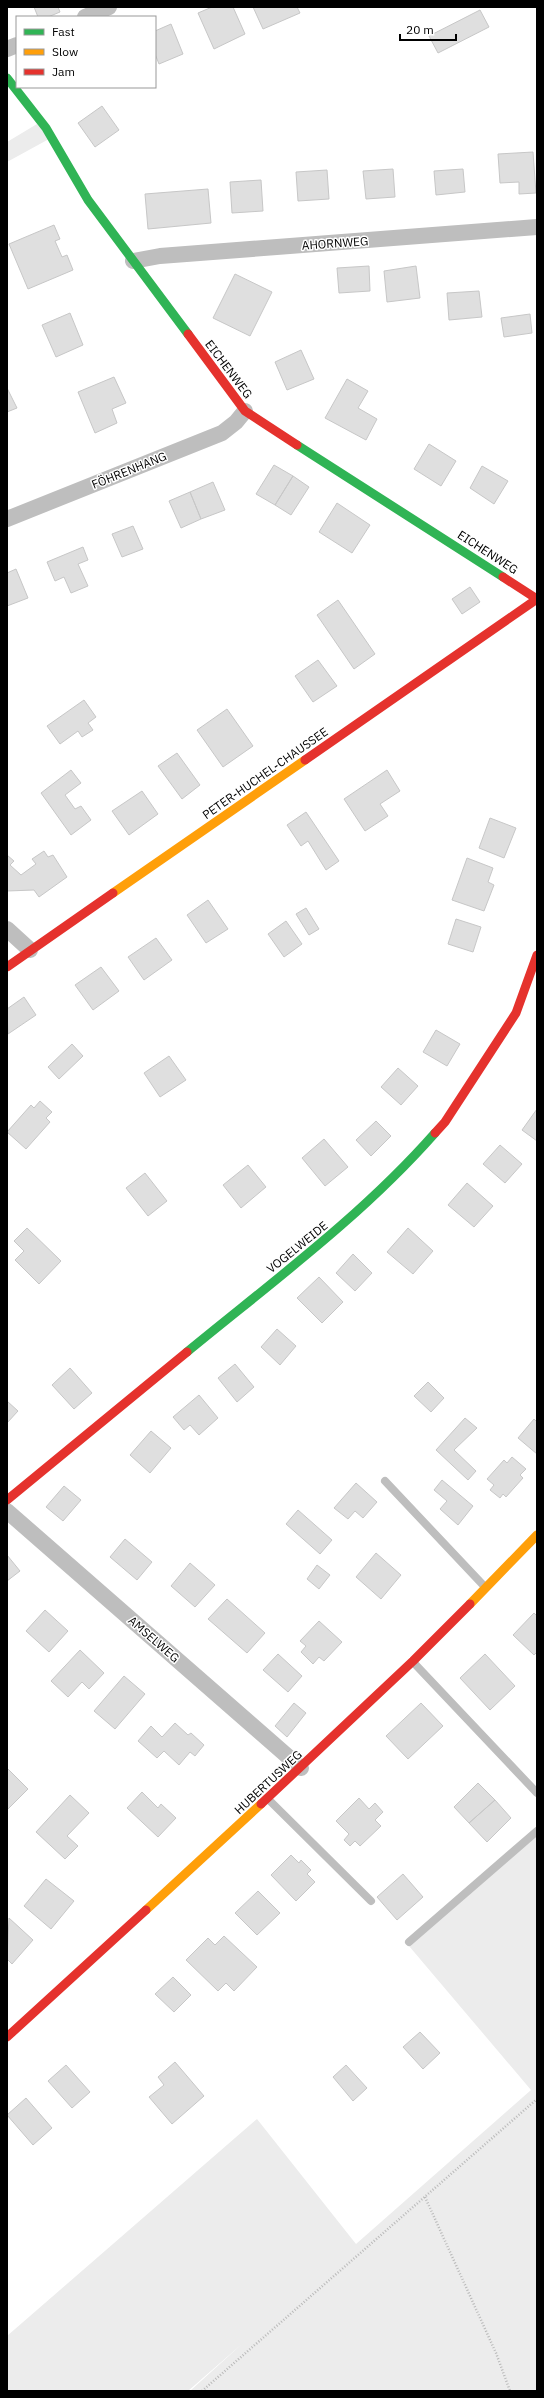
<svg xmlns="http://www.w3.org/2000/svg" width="544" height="2398" font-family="'IBM Plex Sans',sans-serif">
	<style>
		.green { fill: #ececec }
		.building { fill: #dfdfdf; stroke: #c7c7c7 }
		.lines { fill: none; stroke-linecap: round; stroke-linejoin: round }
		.path { stroke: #b9b9b9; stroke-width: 2.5; stroke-dasharray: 1 2; stroke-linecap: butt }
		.lane { stroke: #bebebe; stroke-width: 8 }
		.street { stroke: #bebebe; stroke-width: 16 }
		.fast { stroke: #30b455; stroke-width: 9 }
		.slow { stroke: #ff9f0a; stroke-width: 9 }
		.jam { stroke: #e5322d; stroke-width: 9 }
		.labels { text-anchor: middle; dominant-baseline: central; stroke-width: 3; stroke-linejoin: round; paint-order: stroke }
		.street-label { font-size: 12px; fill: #000; stroke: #fff }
	</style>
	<rect width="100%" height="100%" fill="#fff"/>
	<!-- green -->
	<path class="green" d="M37,124L49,139L7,162V142Z
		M537,1833V2391H190L243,2343L188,2391H7V2336L257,2119L356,2244L531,2090L409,1946Z"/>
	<!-- building -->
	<path class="building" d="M34,7H58L60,12L48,17H38Z
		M212,7H233L245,34L214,49L198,13Z
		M253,7H297L300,13L263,29Z
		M480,10L489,27L438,53L429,36Z
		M171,24L183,54L159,64L155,54V31Z
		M102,106L119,130L95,147L78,123Z
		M533,152L536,193L519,194V182L500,183L498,154Z
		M393,169L395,197L366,199L363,171Z
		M463,169L465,192L436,195L434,171Z
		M327,170L329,199L298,201L296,172Z
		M261,180L263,211L232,213L230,182Z
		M208,189L211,223L148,229L145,194Z
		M54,225L60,239L55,241L62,257L67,255L73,270L28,289L9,244Z
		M369,266L370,291L339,293L337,268Z
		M416,266L420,298L387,302L384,271Z
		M235,274L272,292L250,336L213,318Z
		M479,291L482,317L449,320L447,293Z
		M70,313L83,345L56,357L42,325Z
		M530,314L532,333L504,337L501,318Z
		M301,350L314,379L287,390L275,362Z
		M114,377L126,403L112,409L117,423L95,433L78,392Z
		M347,379L368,391L358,408L377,419L366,440L325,418Z
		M7,388L17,408L7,412Z
		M429,444L456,461L441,486L414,469Z
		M274,465L293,476L275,505L256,494Z
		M482,466L508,481L494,504L470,488Z
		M293,476L309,487L291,515L275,505Z
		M213,482L225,510L201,519L190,492Z
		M190,492L201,519L181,528L169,501Z
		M337,503L370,525L352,553L319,532Z
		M133,526L143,549L122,557L112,534Z
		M83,547L88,560L78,564L88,586L71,593L64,577L55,581L47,562Z
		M16,569L28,598L7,606V573Z
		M470,587L480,602L462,614L452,599Z
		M338,600L375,654L354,669L317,615Z
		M318,660L337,686L313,702L295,676Z
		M84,700L96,717L88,723L93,730L82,737L78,731L60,744L47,726Z
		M227,709L253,746L223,767L197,730Z
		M177,753L200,785L182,799L158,766Z
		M71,770L81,783L65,795L75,809L81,806L91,820L71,835L41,793Z
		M387,770L400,791L380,804L388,816L365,831L344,799Z
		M142,791L158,814L129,835L112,811Z
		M306,812L339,861L326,870L308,841L301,846L287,825Z
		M490,818L516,828L504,858L479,848Z
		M44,851L48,857L53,855L67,877L39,897L34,890L7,891V855L14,861L10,865L21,875L36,864L32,859Z
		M467,858L493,868L488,882L494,885L484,911L452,900Z
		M208,900L228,929L206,943L187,915Z
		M306,908L319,929L309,935L296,914Z
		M456,919L481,927L473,952L448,944Z
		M286,921L302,944L284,957L268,934Z
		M156,938L172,960L144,980L128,957Z
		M101,967L119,991L93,1010L75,985Z
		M24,997L36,1015L8,1034L7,1009Z
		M436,1030L460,1044L447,1066L423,1052Z
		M72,1044L83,1056L59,1079L48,1067Z
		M169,1056L186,1080L160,1097L144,1073Z
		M398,1068L418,1086L401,1105L381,1087Z
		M40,1101L52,1112L46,1118L50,1122L26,1149L7,1132L31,1105L34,1108Z
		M537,1109V1141L522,1130Z
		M376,1121L391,1136L371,1156L356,1140Z
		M324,1139L348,1167L325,1186L302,1158Z
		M500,1145L522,1164L505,1183L483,1164Z
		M248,1165L266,1187L241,1208L223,1185Z
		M145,1173L167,1201L148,1216L126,1188Z
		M467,1183L493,1206L474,1227L448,1205Z
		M27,1228L61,1261L39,1284L15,1260L24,1251L14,1241Z
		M408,1228L433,1251L413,1274L387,1252Z
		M353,1254L372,1273L355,1291L336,1273Z
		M319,1277L343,1302L322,1323L297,1298Z
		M277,1329L296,1346L280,1365L261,1347Z
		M235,1364L254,1387L237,1402L218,1378Z
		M70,1368L92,1393L74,1409L52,1385Z
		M428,1382L444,1398L431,1412L414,1396Z
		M199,1395L218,1418L199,1435L190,1425L184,1430L173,1417Z
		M7,1401L18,1411L7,1423Z
		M465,1418L477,1428L454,1450L476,1471L468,1480L436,1450Z
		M534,1419L537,1422V1454L518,1438Z
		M151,1431L171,1448L150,1473L130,1455Z
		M512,1457L526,1469L520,1475L523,1478L506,1497L503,1494L500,1498L490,1490L494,1485L487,1479L504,1460L507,1463Z
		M442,1480L473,1506L458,1525L440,1509L447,1501L434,1490Z
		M356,1483L377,1502L363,1518L355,1511L348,1519L334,1508Z
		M64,1486L81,1500L63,1521L46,1507Z
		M298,1510L332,1540L320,1554L286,1524Z
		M125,1539L152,1562L137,1580L110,1557Z
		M376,1553L401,1575L381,1599L356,1577Z
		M7,1555L20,1571L7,1581Z
		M190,1563L215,1585L195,1607L171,1586Z
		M317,1565L330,1575L319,1589L307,1579Z
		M227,1599L265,1633L247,1653L208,1619Z
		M45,1610L68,1631L49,1652L26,1631Z
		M534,1613L537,1616V1652L534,1655L513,1635Z
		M319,1621L342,1642L324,1661L319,1657L313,1664L301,1652L306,1646L300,1641Z
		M80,1650L104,1673L89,1689L82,1682L68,1697L51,1681Z
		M278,1654L302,1676L288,1692L263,1670Z
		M485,1654L515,1686L490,1710L460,1678Z
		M124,1676L145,1694L115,1729L94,1711Z
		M294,1703L306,1713L287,1737L275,1726Z
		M421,1703L443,1726L408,1759L386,1736Z
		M175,1723L188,1735L191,1733L204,1745L195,1756L190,1752L179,1765L164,1751L157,1758L138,1741L151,1726L162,1737Z
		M7,1768L28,1789L8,1809L7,1808Z
		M478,1783L495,1800L469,1823L454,1807Z
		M142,1792L158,1808L161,1804L176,1818L158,1837L127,1808Z
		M70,1795L89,1813L67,1836L78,1846L65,1859L36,1832Z
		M359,1798L369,1809L375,1803L383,1812L375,1820L381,1826L360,1846L355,1841L350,1846L344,1840L349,1834L336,1821Z
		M495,1800L511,1818L487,1842L469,1823Z
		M291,1855L299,1863L301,1860L311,1870L307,1874L315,1882L296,1901L271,1875Z
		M403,1874L423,1897L397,1920L377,1897Z
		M46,1879L74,1901L51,1929L24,1906Z
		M258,1891L280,1913L257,1935L235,1913Z
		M9,1918L33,1940L12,1964L7,1959Z
		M224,1936L257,1967L234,1991L226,1983L218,1991L186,1960L208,1938L215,1945Z
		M173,1977L191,1995L174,2012L155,1994Z
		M420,2032L440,2053L423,2069L403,2047Z
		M175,2062L204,2096L172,2124L149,2097L164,2085L158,2077Z
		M66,2065L90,2092L72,2108L48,2081Z
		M346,2065L367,2088L353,2101L333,2077Z
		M26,2098L52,2128L33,2145L7,2115Z"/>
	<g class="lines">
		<!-- path -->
		<path class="path" d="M425,2197L496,2353L510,2391
			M202,2391L537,2099"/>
		<!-- lane -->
		<path class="lane" d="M385,1481L485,1587
			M413,1662L537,1793
			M268,1799L371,1901
			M409,1942L537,1831"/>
		<!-- street -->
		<path class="street" d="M85,17L109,7
			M7,49L17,45
			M133,261L160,256L537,227
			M7,519L222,433L236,422L245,411
			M7,929L30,950
			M7,1511L301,1768"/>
		<!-- fast -->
		<path class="fast" d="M7,78L46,128L88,200L188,334
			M297,445L503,577
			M187,1352C272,1282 362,1216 435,1133"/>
		<!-- slow -->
		<path class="slow" d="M113,893L305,760
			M470,1604L537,1535
			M146,1910L261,1804"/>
		<!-- jam -->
		<path class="jam" d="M188,334L245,411L297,445
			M305,760L537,599L503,577
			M7,967L113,893
			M435,1133L445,1122L516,1013L537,955
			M7,1500L187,1352
			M261,1804L413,1661L470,1604
			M7,2037L146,1910"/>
	</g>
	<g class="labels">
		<!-- street labels -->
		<g class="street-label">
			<text transform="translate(335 243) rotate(-4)">AHORNWEG</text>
			<text transform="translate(229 369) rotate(53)">EICHENWEG</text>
			<text transform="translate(129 470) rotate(-22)">FÖHRENHANG</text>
			<text transform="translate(488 552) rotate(33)">EICHENWEG</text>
			<text transform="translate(265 773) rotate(-35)">PETER-HUCHEL-CHAUSSEE</text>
			<text transform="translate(297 1247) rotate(-39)">VOGELWEIDE</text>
			<text transform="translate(154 1639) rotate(41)">AMSELWEG</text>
			<text transform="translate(268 1782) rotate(-43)">HUBERTUSWEG</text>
		</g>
	</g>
	<!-- border -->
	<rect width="544" height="2398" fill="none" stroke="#000000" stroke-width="16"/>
	<!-- legend -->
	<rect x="16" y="16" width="140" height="72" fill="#ffffff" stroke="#999999"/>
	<rect x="24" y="29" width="20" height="6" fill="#30b455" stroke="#999999"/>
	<text x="52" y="36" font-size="12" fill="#000000">Fast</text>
	<rect x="24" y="49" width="20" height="6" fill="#ff9f0a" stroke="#999999"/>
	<text x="52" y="56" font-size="12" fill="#000000">Slow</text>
	<rect x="24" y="69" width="20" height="6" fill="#e5322d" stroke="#999999"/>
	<text x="52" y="76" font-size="12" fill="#000000">Jam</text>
	<!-- scale -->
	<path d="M400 34v6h56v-6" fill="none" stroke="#000000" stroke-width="2"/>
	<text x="406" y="34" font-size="12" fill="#000000" stroke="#ffffff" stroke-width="3" paint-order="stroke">20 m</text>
</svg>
